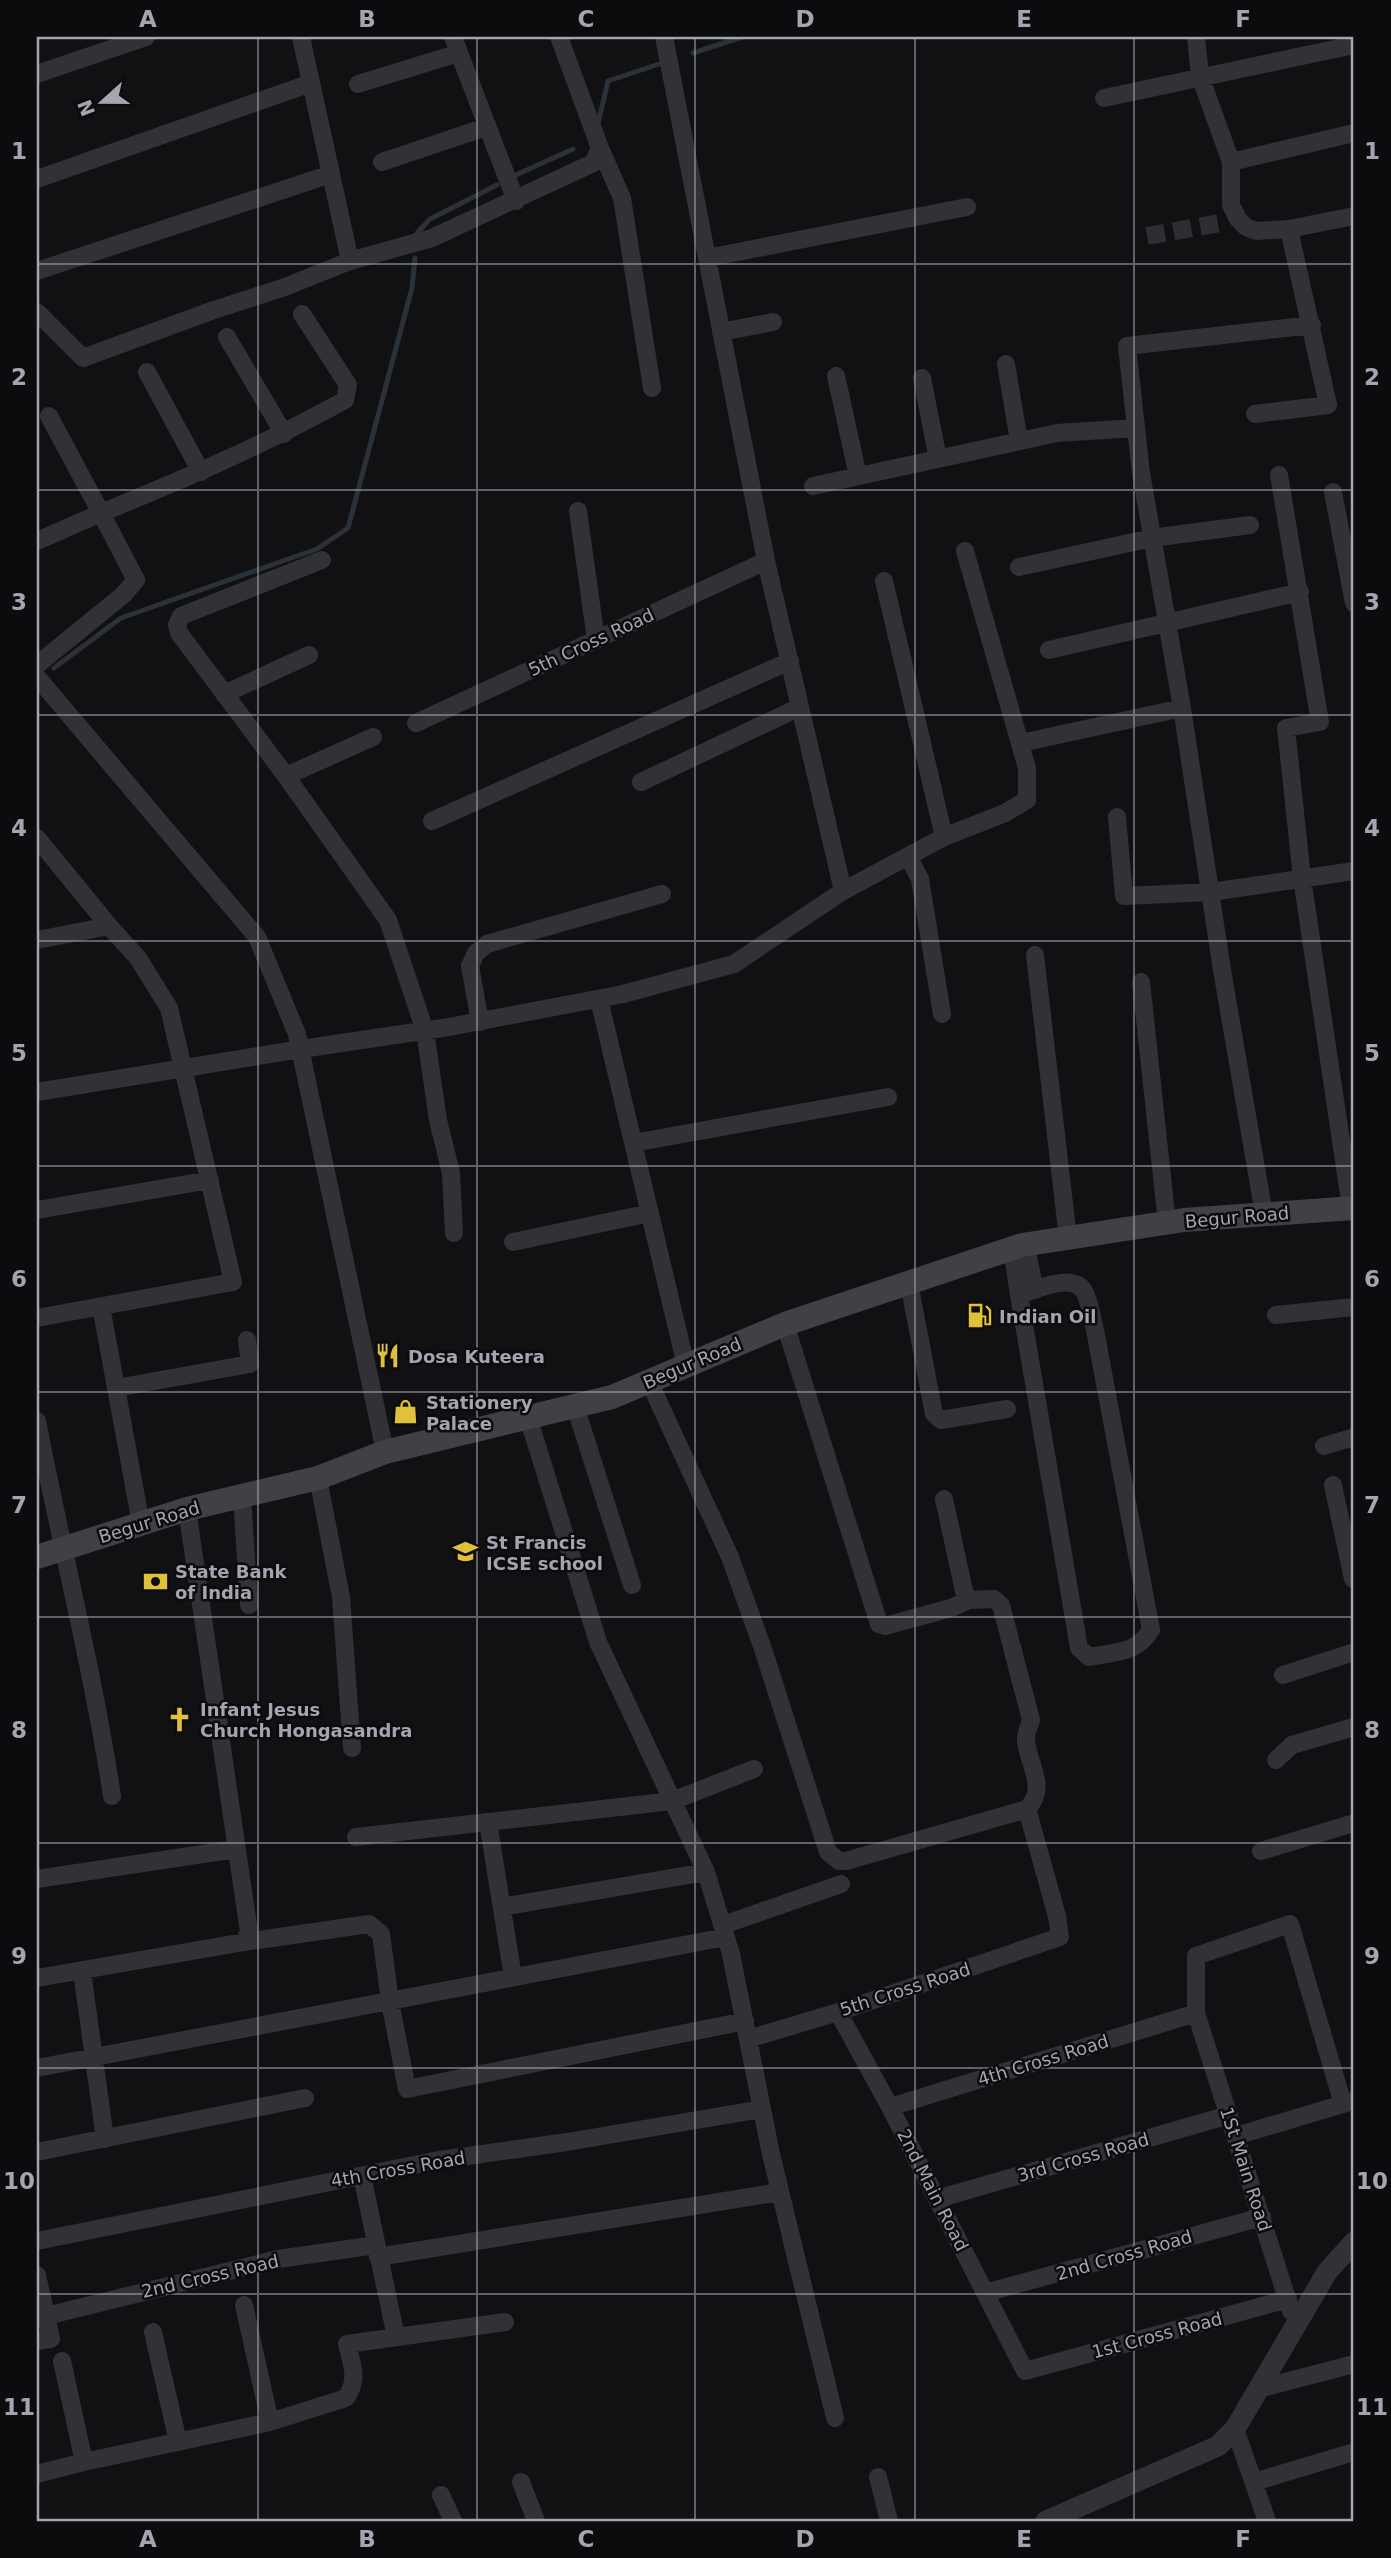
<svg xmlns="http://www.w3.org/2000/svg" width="1391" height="2558" font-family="'DejaVu Sans',sans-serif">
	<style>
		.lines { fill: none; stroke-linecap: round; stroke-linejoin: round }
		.stream { stroke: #2b3139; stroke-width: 5 }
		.minor-tunnel { stroke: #2e2e32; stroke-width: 18; stroke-dasharray: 18 9; stroke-linecap: butt }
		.minor { stroke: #323236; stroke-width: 18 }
		.tertiary { stroke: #323236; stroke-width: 21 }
		.secondary { stroke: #404146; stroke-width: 24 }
		.grid { fill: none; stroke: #a3a5b1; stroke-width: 2; stroke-opacity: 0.55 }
		.labels { text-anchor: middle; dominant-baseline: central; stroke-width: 5; stroke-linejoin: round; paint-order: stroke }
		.street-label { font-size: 18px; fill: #a3a5b1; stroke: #0c0b0d }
		.poi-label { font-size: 18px; font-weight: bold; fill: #a3a5b1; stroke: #0c0b0d; text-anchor: start }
		.neatline { fill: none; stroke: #a3a5b1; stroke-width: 2.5 }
		.grid-label { font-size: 23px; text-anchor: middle; font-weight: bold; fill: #a3a5b1 }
	</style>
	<rect width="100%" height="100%" fill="#111012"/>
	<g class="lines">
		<!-- stream -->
		<path class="stream" d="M693,53L742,37
			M598,124L608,81L659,64
			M516,175L573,149
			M417,233L430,219L497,185
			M54,668L121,618L317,549L348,528L412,288L415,258"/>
		<!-- minor-tunnel -->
		<path class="minor-tunnel" d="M1147,236L1226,222"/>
		<!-- minor -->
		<path class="minor" d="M301,37L350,261
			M453,37L516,201
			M664,37L766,561L843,891
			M1196,37L1200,76L1231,162V205L1238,219L1246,227L1256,231L1289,229L1354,216
			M37,74L146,37
			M358,84L459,53
			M1104,98L1354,45
			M600,148L622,198L652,388
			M382,162L486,127
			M1231,162L1354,133
			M37,179L311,83
			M707,258L967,207
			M37,271L331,174
			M37,312L83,358L211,311L285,287L350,261L432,238L593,163L600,148L559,37
			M721,332L773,322
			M227,337L284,434
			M1006,364L1019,441
			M147,372L201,472
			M836,376L858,476
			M922,378L938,459
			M1255,414L1328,405L1289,229
			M49,416L101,513C184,479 266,444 345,400L348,385L302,314
			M1279,475L1320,722L1286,728L1302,878L1351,1208
			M813,486L1057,433L1136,428
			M1333,492L1354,603
			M578,511L596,640
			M37,541L101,513L136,580L123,595L37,665
			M322,560L181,616L177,625L179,633L286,776L388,920L425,1031L438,1120L451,1173L454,1233
			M1019,567L1152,538L1250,525
			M884,581L944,837
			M1049,650L1300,592
			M37,677L257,937L297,1034L385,1452
			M224,694L309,655
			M416,723L766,561
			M1021,743L1182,708
			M286,776L373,737
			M641,782L800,707
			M1117,817L1124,896L1211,892L1354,871
			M432,821L790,661
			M37,838L109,926
			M908,856L920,879L942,1014
			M37,940L109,926L138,958L169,1008L233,1282L37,1318
			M1035,955L1068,1238
			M1141,982L1167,1223
			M599,999L686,1366
			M480,1022L470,966L476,953L487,944L662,894
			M37,1092L301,1049L449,1027L623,994L734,964L843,891L944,837L1005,813L1027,800V768L965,551
			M633,1143L888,1097
			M37,1210L210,1180
			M1264,1214L1222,970L1182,708L1141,473L1127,346L1312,325
			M513,1242L650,1213
			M1025,1244L1035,1290
			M1012,1248L1019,1295L1079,1648L1089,1657C1115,1652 1136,1654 1151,1630L1095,1330C1092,1319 1090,1303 1085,1293C1074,1271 1036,1290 1019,1295
			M909,1283L934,1414L941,1420L1007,1409
			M101,1306L141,1524
			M1276,1315L1354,1307
			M785,1324L879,1624L885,1626L951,1608L969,1600
			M649,1381L730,1557L763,1649L828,1852L839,1861H846L1027,1809
			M116,1388L250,1364L247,1340
			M575,1406L632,1585
			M528,1417L598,1642L706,1872L731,1954L771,2154L835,2418
			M37,1421C61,1546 93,1670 112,1796
			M1324,1446L1354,1437
			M318,1478L341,1597L352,1748
			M1333,1485L1353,1579
			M242,1496L249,1605
			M187,1509L249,1932L244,1942
			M1283,1675L1354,1652
			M1276,1760L1292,1745L1354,1727
			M488,1822L513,1977
			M356,1837L672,1801L754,1769
			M1261,1851L1354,1823
			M37,1879L236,1849
			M502,1907L706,1872
			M723,1925L841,1884
			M82,1971L105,2139
			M37,1978L244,1942L369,1924L381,1934L390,2002L407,2089L745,2021
			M838,2012L890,2107L1025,2371L1288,2299
			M748,2039L838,2012L1060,1937L1057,1916L1027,1809C1048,1787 1029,1767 1026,1741C1025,1734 1029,1727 1031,1720L1001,1605L994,1599L969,1600L964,1591L944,1499
			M37,2068L726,1937
			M890,2107L1196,2013
			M1236,2136L1353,2101
			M37,2152L305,2098
			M362,2176L396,2337
			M937,2199L1229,2115
			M37,2241L439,2160L567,2142L762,2109
			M378,2257L780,2192
			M37,2275L51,2339L37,2341
			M985,2293L1262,2217
			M244,2305L270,2422
			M1291,2311L1196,2013V1956L1290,1924L1343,2104
			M46,2316L278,2259L376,2245
			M153,2332L178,2442
			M62,2361L84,2462L270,2422L346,2398C359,2379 352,2365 347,2344L505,2322
			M1258,2389L1354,2364
			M1235,2429L1267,2521
			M37,2474L84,2462
			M878,2477L889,2521
			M521,2482L536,2521
			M1254,2482L1354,2452
			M441,2495L453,2521"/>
		<!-- tertiary -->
		<path class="tertiary" d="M1046,2521L1218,2446L1235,2429L1327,2272L1354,2242"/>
		<!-- secondary -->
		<path class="secondary" d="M37,1557L187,1509L318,1478L385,1452L612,1397L785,1324L1022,1245L1184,1220L1354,1208"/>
	</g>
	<!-- grid -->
	<path class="grid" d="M258,37V2521M477,37V2521M695,37V2521M915,37V2521M1134,37V2521M37,264H1354M37,490H1354M37,715H1354M37,941H1354M37,1166H1354M37,1392H1354M37,1617H1354M37,1843H1354M37,2068H1354M37,2294H1354"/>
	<!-- icons -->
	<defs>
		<symbol id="fuel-bare" viewBox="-9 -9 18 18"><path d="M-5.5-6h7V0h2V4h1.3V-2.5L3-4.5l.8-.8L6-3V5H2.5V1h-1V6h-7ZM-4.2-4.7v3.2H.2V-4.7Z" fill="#e1c139" stroke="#0c0b0d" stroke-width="2.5" paint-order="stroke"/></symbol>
		<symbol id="restaurant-bare" viewBox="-9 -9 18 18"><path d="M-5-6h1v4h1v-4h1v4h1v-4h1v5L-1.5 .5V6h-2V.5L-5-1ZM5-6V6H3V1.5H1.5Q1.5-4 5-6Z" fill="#e1c139" stroke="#0c0b0d" stroke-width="2.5" paint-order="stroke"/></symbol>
		<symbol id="shop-bare" viewBox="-9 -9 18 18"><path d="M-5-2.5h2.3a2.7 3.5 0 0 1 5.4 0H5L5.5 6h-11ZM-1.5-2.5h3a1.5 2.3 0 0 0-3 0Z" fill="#e1c139" stroke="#0c0b0d" stroke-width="2.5" paint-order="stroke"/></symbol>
		<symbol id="school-bare" viewBox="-9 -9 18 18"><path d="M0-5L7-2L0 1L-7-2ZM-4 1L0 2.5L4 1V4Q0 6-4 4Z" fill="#e1c139" stroke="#0c0b0d" stroke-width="2.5" paint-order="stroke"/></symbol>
		<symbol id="bank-bare" viewBox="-9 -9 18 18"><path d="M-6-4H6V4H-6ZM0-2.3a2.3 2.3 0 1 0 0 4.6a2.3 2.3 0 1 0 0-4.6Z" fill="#e1c139" stroke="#0c0b0d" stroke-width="2.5" paint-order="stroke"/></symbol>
		<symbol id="church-bare" viewBox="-9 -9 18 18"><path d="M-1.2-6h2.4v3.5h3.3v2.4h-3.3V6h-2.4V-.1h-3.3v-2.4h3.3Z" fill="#e1c139" stroke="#0c0b0d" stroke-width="2.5" paint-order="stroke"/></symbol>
	</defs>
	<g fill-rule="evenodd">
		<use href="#fuel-bare" x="962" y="1298" width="35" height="35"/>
		<use href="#restaurant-bare" x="370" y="1338" width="35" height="35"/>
		<use href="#shop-bare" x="388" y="1394" width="35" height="35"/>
		<use href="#school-bare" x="448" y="1534" width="35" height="35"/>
		<use href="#bank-bare" x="138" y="1564" width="35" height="35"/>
		<use href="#church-bare" x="162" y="1702" width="35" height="35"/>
	</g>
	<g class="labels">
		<!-- street labels -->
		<g class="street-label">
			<text transform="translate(591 642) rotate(-25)">5th Cross Road</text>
			<text transform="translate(1237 1217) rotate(-5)">Begur Road</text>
			<text transform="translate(692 1363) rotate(-23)">Begur Road</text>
			<text transform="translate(149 1522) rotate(-17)">Begur Road</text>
			<text transform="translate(905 1989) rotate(-18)">5th Cross Road</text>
			<text transform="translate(1043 2060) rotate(-17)">4th Cross Road</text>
			<text transform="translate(1083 2157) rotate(-16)">3rd Cross Road</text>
			<text transform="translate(398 2169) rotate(-10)">4th Cross Road</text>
			<text transform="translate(1246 2169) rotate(72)">1St Main Road</text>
			<text transform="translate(933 2190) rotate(63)">2nd Main Road</text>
			<text transform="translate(1124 2255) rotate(-16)">2nd Cross Road</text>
			<text transform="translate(210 2276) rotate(-13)">2nd Cross Road</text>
			<text transform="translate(1157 2335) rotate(-15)">1st Cross Road</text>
		</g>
		<!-- poi labels -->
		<g class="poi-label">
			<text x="999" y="1316">Indian Oil</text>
			<text x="408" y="1356">Dosa Kuteera</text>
			<text x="426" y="1402">Stationery<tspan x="426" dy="21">Palace</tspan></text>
			<text x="486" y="1542">St Francis<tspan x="486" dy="21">ICSE school</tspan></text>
			<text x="175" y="1571">State Bank<tspan x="175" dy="21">of India</tspan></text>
			<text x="200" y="1709">Infant Jesus<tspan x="200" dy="21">Church Hongasandra</tspan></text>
		</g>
	</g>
	<!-- border -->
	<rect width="1391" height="2558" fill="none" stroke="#0c0b0d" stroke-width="77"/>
	<!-- north arrow -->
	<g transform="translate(102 102) rotate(249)" stroke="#0c0b0d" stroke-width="5" paint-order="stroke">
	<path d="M0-5L12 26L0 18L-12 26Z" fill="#a3a5b1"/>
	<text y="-10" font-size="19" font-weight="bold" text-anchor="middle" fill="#a3a5b1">N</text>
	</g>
	<rect x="38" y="38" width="1314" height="2482" class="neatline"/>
	<g class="grid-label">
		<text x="148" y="27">A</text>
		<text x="367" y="27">B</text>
		<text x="586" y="27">C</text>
		<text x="805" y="27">D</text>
		<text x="1024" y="27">E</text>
		<text x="1243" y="27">F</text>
		<text x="19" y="159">1</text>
		<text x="1372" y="159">1</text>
		<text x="19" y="385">2</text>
		<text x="1372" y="385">2</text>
		<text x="19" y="610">3</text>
		<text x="1372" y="610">3</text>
		<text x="19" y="836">4</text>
		<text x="1372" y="836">4</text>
		<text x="19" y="1061">5</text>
		<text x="1372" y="1061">5</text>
		<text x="19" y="1287">6</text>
		<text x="1372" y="1287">6</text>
		<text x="19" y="1513">7</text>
		<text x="1372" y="1513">7</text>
		<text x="19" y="1738">8</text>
		<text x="1372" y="1738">8</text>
		<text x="19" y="1964">9</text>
		<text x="1372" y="1964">9</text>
		<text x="19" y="2189">10</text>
		<text x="1372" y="2189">10</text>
		<text x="19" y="2415">11</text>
		<text x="1372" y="2415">11</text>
		<text x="148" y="2547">A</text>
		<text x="367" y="2547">B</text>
		<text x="586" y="2547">C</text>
		<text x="805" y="2547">D</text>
		<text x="1024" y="2547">E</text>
		<text x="1243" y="2547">F</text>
	</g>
</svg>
